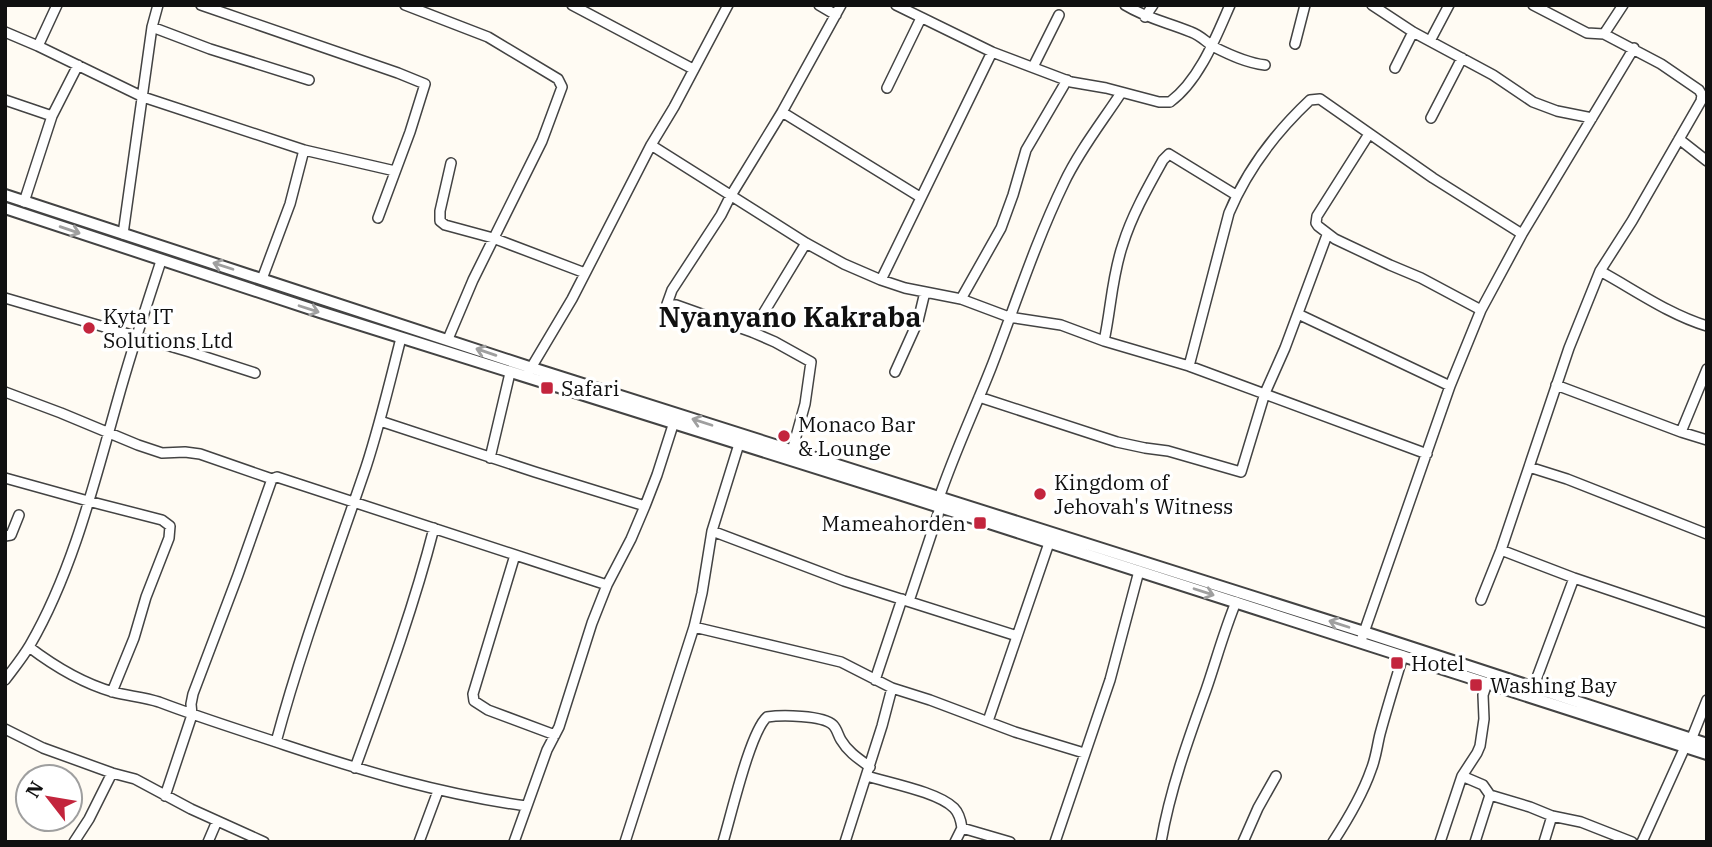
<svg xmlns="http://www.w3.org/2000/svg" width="1712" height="847" font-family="'IBM Plex Serif',serif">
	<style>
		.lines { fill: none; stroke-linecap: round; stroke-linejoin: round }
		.minor-casing { stroke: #434343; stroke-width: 12 }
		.tertiary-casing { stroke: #434343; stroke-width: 14 }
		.minor { stroke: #fff; stroke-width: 9 }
		.tertiary { stroke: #fff; stroke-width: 10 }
		.oneway { stroke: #9f9f9f }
		.poi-dot { fill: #c3253d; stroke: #fff; stroke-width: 2.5 }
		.labels { text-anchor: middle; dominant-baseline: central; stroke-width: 7; stroke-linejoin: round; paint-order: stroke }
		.poi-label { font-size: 21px; fill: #101010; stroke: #fff; text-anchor: start }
		.district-label { font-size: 28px; font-weight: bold; fill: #101010; stroke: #fff }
	</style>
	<rect width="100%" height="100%" fill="#fffbf3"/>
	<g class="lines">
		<defs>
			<path id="minor" d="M201,5L398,73L425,84L410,132L378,218
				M405,5L488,37L558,79L562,87L542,141L473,280L448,339
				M572,5L693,69
				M819,5L836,15
				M896,5L992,52L1071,82L1106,88L1159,102H1170C1199,81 1216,37 1230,5
				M1125,5C1148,19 1167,22 1191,32C1200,35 1206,42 1214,47C1230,55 1247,63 1265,65
				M1372,5L1413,32L1493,75L1533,102L1557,111L1592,118
				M1145,17L1153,5
				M152,27L210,49L309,80
				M5,32L38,46L143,97L304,150L395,171
				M1604,34L1623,5
				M1430,41L1449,5
				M1295,44L1305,5
				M38,46L57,5
				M1033,67L1059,15
				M1395,68L1413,32
				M887,88L921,18
				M5,100L52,116
				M782,112L920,197
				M1431,118L1462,58
				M1369,134L1317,216L1316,223L1318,226L1335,239L1390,265L1421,278L1481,310
				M1679,139L1707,161
				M651,145L806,243L844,264L881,280L905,288L961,299L1009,317L1061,325L1104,341L1189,366L1427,454
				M451,163L440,211V221L445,225L493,238L585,273
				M24,202L52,116L78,65
				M123,234L152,27L158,5
				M1600,271C1635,290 1668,314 1707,326
				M262,279L290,204L304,150
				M881,280L992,52
				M5,298L190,352L255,373
				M961,299L1001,228L1013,195L1026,150L1067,80
				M1298,314L1450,386
				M752,332L806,243
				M1104,341C1111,309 1112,275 1123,244C1132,215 1148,187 1163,160L1169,154L1236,195
				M1189,366L1229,213C1247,170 1276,132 1310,100L1320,99L1433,178L1522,234
				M895,372L918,321L925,292
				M528,373L572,299L651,145L674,107L728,5
				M1556,385L1681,432L1707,440
				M5,392L61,413L138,445L162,453L185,452L200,454L272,479L277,477L607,585
				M979,397L1117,442L1145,448L1168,451L1241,472L1265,393L1285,348L1327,235
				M380,421L535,472L645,506
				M1681,432L1707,369
				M792,451L805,404L811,362L775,342L752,332L676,305L667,304L672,290L721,215L730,197L782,112L841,5
				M490,458L510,373
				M1529,467L1567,479L1707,534
				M5,478L88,501L162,520L170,526L169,538L146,597L134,638L112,692
				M939,498C954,454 974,411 991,368C1015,306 1035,243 1064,183C1079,151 1102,122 1121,93
				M712,531L844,581L1017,636
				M5,536L11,535L19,515
				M1501,550L1574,578L1707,623
				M515,555L473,694L474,701L488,710L555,735
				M1481,600L1501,550L1569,348L1600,271L1632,221L1701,101L1702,95L1699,90L1661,64L1604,34L1587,33L1533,5
				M909,601L940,508
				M694,627L841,662L892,688L930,700L1015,732L1084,753
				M1362,638L1450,386L1481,310L1522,234L1634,48
				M29,647C54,666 82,683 113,692C128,696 144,697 159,702C201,718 243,731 285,745C366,772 441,794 526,806
				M5,680C14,668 23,657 30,645C73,571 95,480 118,399C131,352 146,307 161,261
				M875,680L902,599
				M1533,688L1574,578
				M988,721L1049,543
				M5,729L43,748L112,773L135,779L191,809L264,842
				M1691,740L1707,700
				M276,742C301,649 335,558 366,467C380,424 390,381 401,338
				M355,768C384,688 413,610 434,528
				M867,776C889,783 938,792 954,808C959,813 961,821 962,828
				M1462,776L1483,785L1490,795L1530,807L1552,816L1581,822L1632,842
				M165,796L192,715L191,704L193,694L238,575L272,479
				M74,842L89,819L112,773
				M208,842L217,821
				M419,842L438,791
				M514,842L547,750L559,727L592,623L607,585L631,539L645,506L657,475L673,425
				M625,842L694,627L702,593L712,531L739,444
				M723,842C731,816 750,732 767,717C781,715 823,715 833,725C837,729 838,735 841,740C848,752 859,759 870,767
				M845,842L882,726L892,688
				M955,842L962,828L1010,842
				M1055,842L1110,680L1139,571
				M1161,842C1170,790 1188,740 1206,690C1216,661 1224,631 1236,602
				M1243,842L1258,808L1276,776
				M1333,842C1348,819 1362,796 1371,770C1376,758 1377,746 1380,734C1387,708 1395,682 1403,656
				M1440,842L1462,776L1477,753L1480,746L1484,719L1483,695L1487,683
				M1475,842L1490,795
				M1544,842L1552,816
				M1642,842L1685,747"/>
			<path id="tertiary" d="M5,195L532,368L1364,632L1707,744
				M5,208L320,312L899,494L1707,754"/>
		</defs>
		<!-- minor casing -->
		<use href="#minor" class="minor-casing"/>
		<!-- tertiary casing -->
		<use href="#tertiary" class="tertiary-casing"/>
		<!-- minor -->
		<use href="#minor" class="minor"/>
		<!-- tertiary -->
		<use href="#tertiary" class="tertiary"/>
	</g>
	<!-- one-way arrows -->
	<defs><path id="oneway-shaft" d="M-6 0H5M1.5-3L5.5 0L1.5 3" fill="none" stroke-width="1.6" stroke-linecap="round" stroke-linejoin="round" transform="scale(1.75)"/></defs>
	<g class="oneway">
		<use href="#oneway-shaft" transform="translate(70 230) rotate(19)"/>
		<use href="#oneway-shaft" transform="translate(223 266) rotate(-162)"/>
		<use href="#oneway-shaft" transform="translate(309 309) rotate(18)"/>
		<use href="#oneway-shaft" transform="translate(486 352) rotate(-161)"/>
		<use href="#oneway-shaft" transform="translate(702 422) rotate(-162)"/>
		<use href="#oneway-shaft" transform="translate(1204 592) rotate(18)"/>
		<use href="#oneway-shaft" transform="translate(1339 624) rotate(-162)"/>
	</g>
	<!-- markers -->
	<g class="poi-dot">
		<circle cx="89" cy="328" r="7"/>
		<rect x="540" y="381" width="14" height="14" rx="3.5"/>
		<circle cx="784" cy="436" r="7"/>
		<circle cx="1040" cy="494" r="7"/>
		<rect x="973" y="516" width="14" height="14" rx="3.5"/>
		<rect x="1390" y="656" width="14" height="14" rx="3.5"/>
		<rect x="1469" y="678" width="14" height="14" rx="3.5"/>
	</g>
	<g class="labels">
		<!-- poi labels -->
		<g class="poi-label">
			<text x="103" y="316">Kyta IT<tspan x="103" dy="24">Solutions Ltd</tspan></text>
			<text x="561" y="388">Safari</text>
			<text x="798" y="424">Monaco Bar<tspan x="798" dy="24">&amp; Lounge</tspan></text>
			<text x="1054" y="482">Kingdom of<tspan x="1054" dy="24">Jehovah's Witness</tspan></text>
			<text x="966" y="523" text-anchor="end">Mameahorden</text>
			<text x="1411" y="663">Hotel</text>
			<text x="1490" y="685">Washing Bay</text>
		</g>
		<!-- district labels -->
		<g class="district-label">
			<text x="790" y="316">Nyanyano Kakraba</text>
		</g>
	</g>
	<!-- border -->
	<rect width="1712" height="847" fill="none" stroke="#101010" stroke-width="14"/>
	<!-- north arrow -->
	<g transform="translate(49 798) rotate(301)"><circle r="33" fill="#ffffff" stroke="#9f9f9f" stroke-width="2"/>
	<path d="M0-5L12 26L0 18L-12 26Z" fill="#c3253d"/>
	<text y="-10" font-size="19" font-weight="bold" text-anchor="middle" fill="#101010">N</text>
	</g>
</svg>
